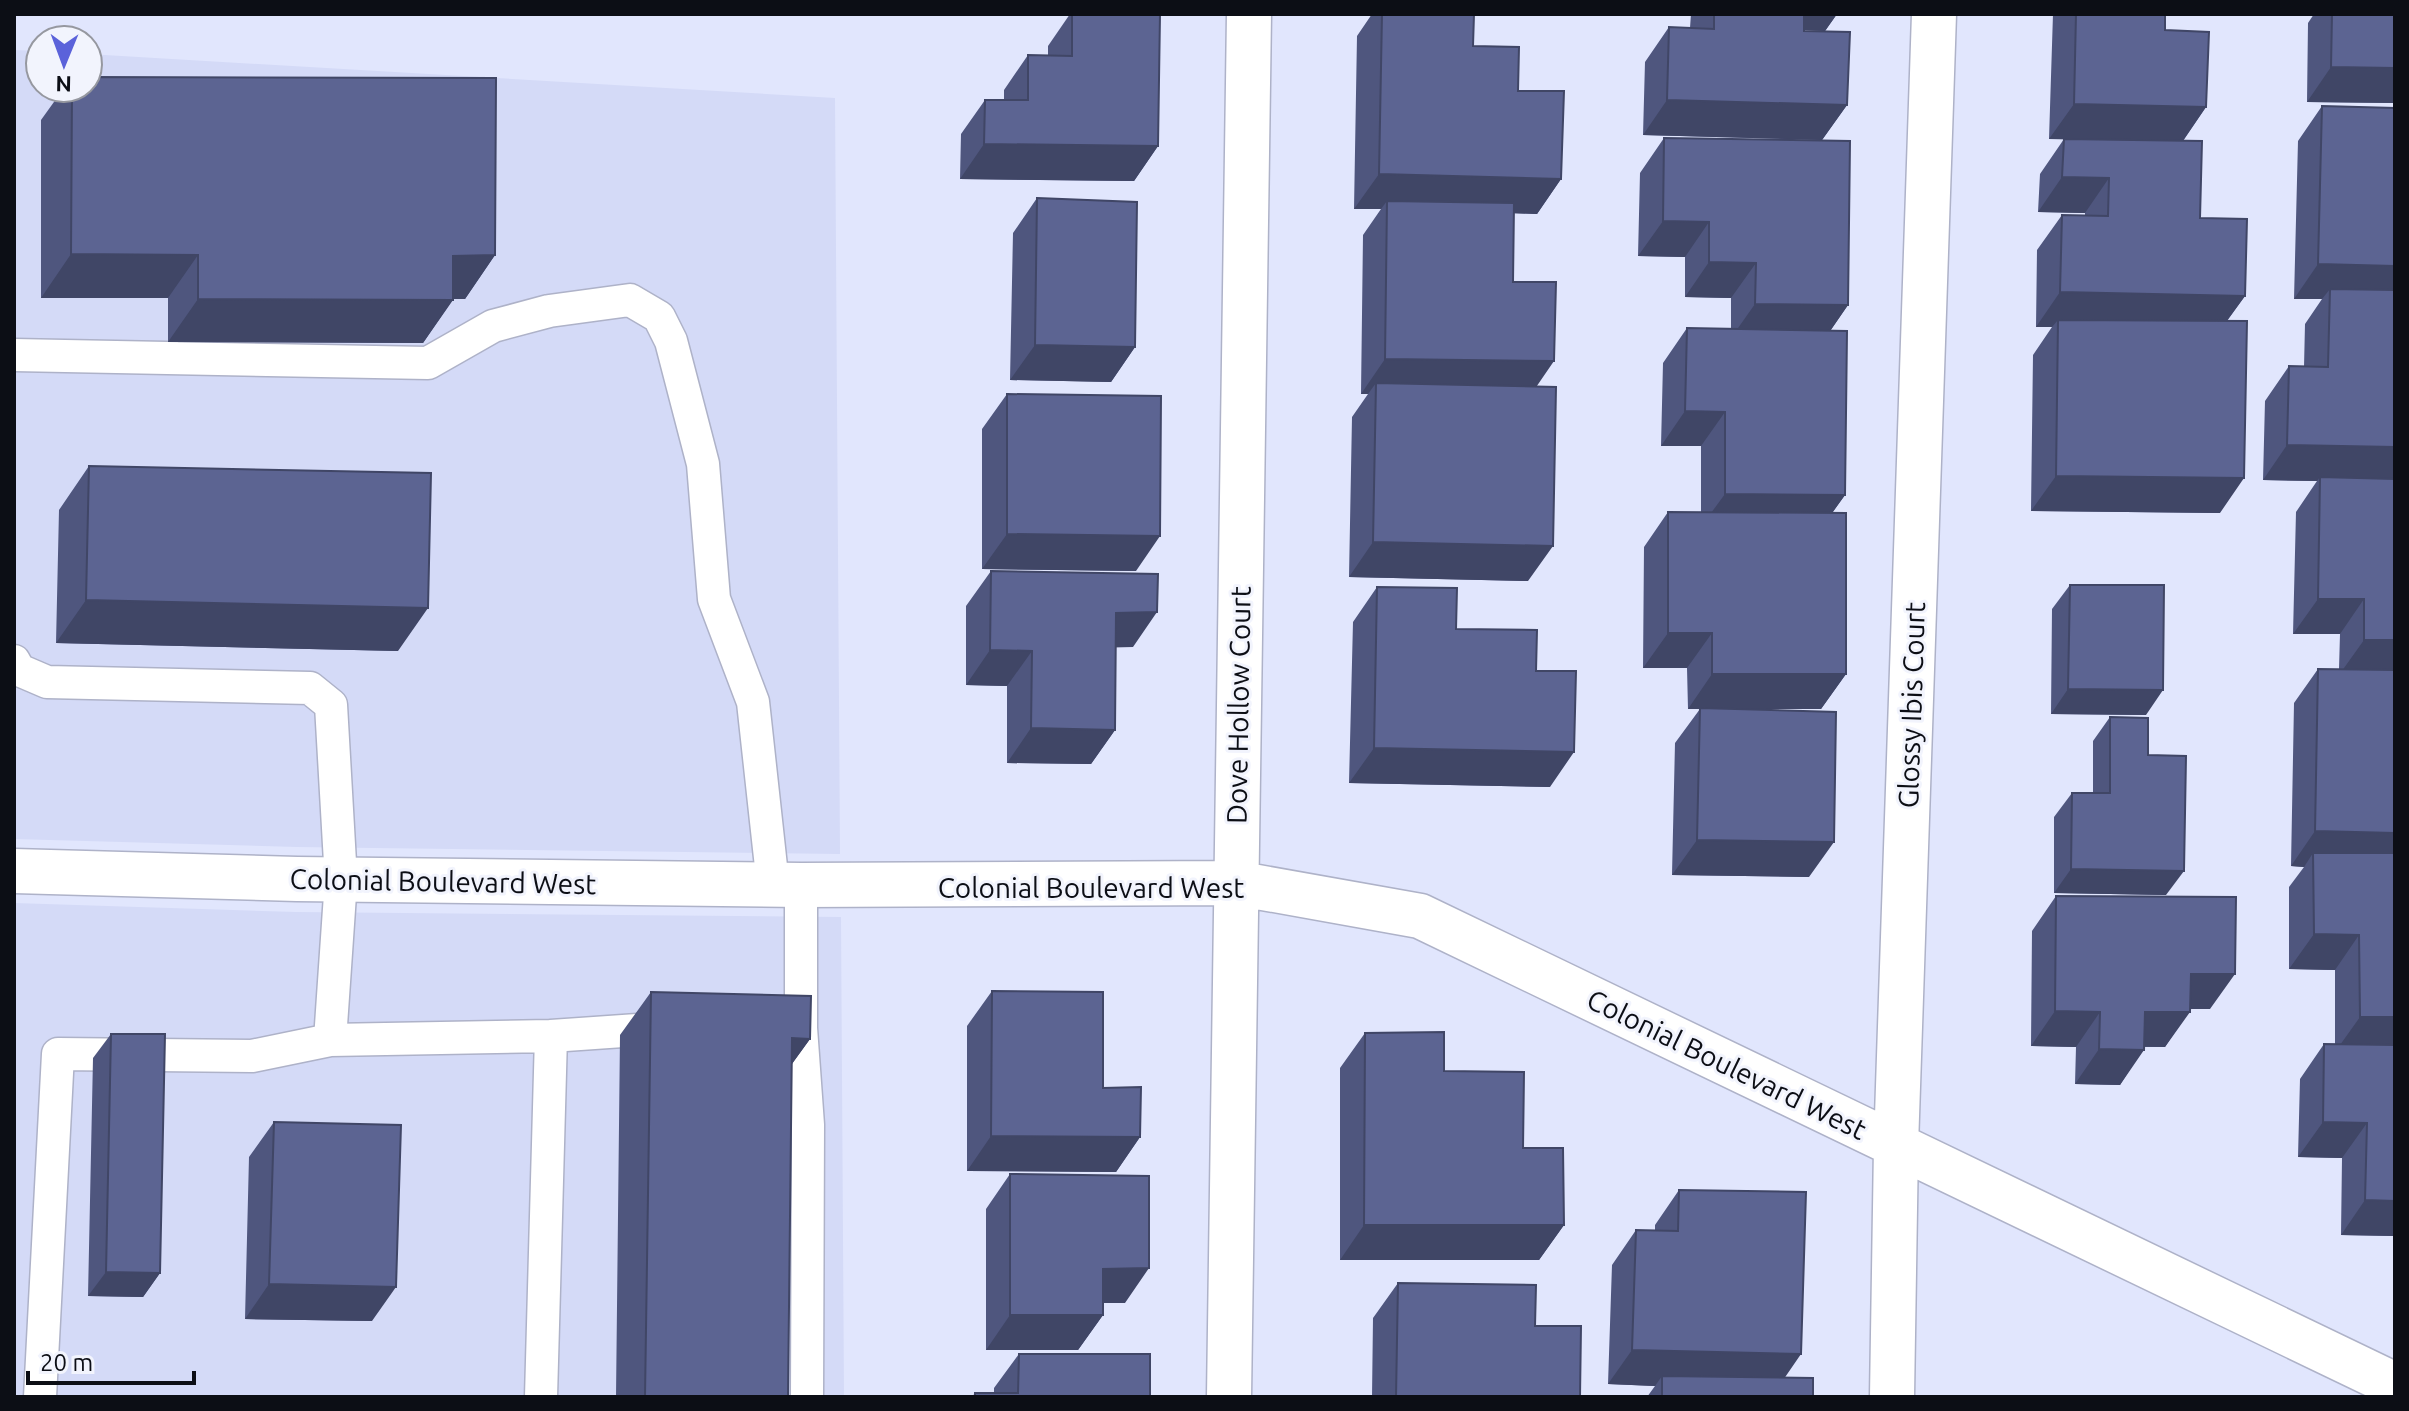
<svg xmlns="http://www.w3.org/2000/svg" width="2409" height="1411" font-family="Ubuntu,sans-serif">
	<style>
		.built { fill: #d4daf7 }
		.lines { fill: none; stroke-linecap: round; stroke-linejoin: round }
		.lane-casing { stroke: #aeb2c8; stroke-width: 35 }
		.street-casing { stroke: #aeb2c8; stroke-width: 47 }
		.lane { stroke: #fff; stroke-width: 32 }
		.street { stroke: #fff; stroke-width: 44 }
		.wall { fill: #4f567e }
		.shaded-wall { fill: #404666 }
		.building { fill: #5c6492; stroke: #404666; stroke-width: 2 }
		.labels { text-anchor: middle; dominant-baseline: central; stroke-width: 6; stroke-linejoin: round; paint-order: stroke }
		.street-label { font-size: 28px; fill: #0c0e15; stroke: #f2f4fd }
	</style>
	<rect width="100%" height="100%" fill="#e1e6fd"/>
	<!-- built -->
	<path class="built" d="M14,50L40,51V88H88V54L835,98L840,854L297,847L14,839Z
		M14,903L296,912L841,917L844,1397H14Z"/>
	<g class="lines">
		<defs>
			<path id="lane" d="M14,355L428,363L493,326L549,311L630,300L659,317L671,341L703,464L714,599L753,702L773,885
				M14,661L19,670L47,682L310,688L331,705L341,880L330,1040L551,1036L541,1397
				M801,885V1028L808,1125L807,1397
				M551,1036L666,1028
				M40,1397L58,1054L252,1056L330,1040"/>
			<path id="street" d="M14,871L297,879L801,885L1235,883L1420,916L2395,1385
				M1229,1397L1249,14
				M1892,1397L1896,1146L1934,14"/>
		</defs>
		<!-- lane casing -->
		<use href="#lane" class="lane-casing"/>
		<!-- street casing -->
		<use href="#street" class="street-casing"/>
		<!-- lane -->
		<use href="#lane" class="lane"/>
		<!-- street -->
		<use href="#street" class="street"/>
	</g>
	<!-- wall -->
	<path class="wall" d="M1070,14H1160L1158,146L1134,181L960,179L961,134L985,100H1004V90L1028,55L1048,56V46Z
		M1372,14H1526L1524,16H1474L1473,46L1518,91L1561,179L1537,214L1514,213L1513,282L1536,386L1528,581L1349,577L1352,417L1368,394H1361L1363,235L1381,209H1354L1357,36Z
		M1691,14H1837L1825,31L1804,30L1847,105L1822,140L1643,135L1645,62L1669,27L1690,28Z
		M2053,14H2165V30L2206,107L2183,141L2200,218L2245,296L2227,321L2220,513L2031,511L2033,355L2052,327H2036L2037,250L2062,215H2085V213L2038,212L2040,174L2064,139H2049Z
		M2314,14H2395V103L2307,102L2308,23Z
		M64,88H88L495,255L465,299H453L423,343L168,342V298H41V120Z
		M2322,106L2395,108V1236L2341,1235L2342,1158L2298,1157L2300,1079L2324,1044H2335V970L2289,969V887L2304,867L2291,866L2294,703L2318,669H2339L2340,634H2293L2296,512L2317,481L2263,480L2265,401L2289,366L2304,367L2305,324L2322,299H2294L2298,141Z
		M1664,138L1848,305L1830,331L1845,495L1832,513L1846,674L1821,709H1707L1809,877L1672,875L1675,743L1700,709H1688L1687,668H1643L1644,547L1668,512H1701V446H1661L1663,363L1687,328L1731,329V298L1685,297V257L1638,256L1640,173Z
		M1037,198L1135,347L1111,382L1010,380L1013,233Z
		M1007,394L1136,571L982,569V429Z
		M89,466L398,651L56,643L59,510Z
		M991,571L1133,647H1116L1115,730L1091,764L1007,763V686L966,685V606Z
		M2070,585L2146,715L2051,714L2052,609Z
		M1377,587L1536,671L1550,787L1349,783L1353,622Z
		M2110,717L2148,755L2166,895L2054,893V817L2072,793H2093V741Z
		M2056,896L2210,1009H2190L2165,1047H2144L2120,1085L2075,1084L2076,1047L2031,1046L2032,931Z
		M992,991L1103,1088L1140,1137L1116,1172L967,1171V1026Z
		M651,992L810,1039L791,1065L788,1397H616L620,1035Z
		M1365,1033L1444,1071L1564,1225L1539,1260H1340V1068Z
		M111,1034L160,1273L143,1297L88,1296L93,1058Z
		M274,1122L372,1321L245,1319L249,1157Z
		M1010,1174L1125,1303H1103V1315L1078,1350H986V1209Z
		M1679,1190L1785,1378L1813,1397H1647L1655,1386L1608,1384L1612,1265L1636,1230H1655V1225Z
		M1398,1283L1535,1326L1580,1397H1372L1373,1318Z
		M1019,1354L1150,1397H972L975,1393H994V1388Z"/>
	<!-- shaded-wall -->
	<path class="shaded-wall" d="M1385,14H1526L1524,16Z
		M1791,14H1837L1825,31L1780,29Z
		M2331,67L2395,68V103L2307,102Z
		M1667,100L1847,105L1822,140L1643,135Z
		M2074,104L2206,107L2182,142L2049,139Z
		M984,144L1158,146L1134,181L960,179Z
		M1379,174L1561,179L1537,214L1387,209V201L1381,209H1354Z
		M2062,177L2109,178L2085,213L2038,212Z
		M1663,221L1709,222L1685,257L1638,256Z
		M71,254L198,255L168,298H41Z
		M495,255L465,299H422L453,256Z
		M1709,262L1756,263L1731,298L1685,297Z
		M2318,264L2395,266V301L2330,289L2322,299H2294Z
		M2060,292L2245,296L2220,330L2058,320L2052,327H2036Z
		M198,299L453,300L423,343L168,342Z
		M1755,304L1848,305L1824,340L1731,338Z
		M1035,345L1135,347L1111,382L1010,380Z
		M1385,359L1554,361L1530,396L1376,383L1368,394H1361Z
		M1685,411L1725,412L1701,446H1661Z
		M2287,445L2395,447V483L2320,477L2317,481L2263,480Z
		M2056,476L2244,478L2220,513L2031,511Z
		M1725,494L1845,495L1820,530L1700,528Z
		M1007,534L1160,536L1136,571L982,569Z
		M1373,542L1553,546L1528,581L1349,577Z
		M2318,599H2364L2340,634H2293Z
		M86,600L428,608L398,651L56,643Z
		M1157,612L1133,647L1091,648L1116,613Z
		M1668,633H1712L1687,668H1643Z
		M2364,640H2395V676L2339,675Z
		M990,650L1032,651L1007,686L966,685Z
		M1712,674H1846L1821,709H1688Z
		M2068,689L2163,690L2146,715L2051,714Z
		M1031,728L1115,730L1091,764L1007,763Z
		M1374,748L1574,752L1550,787L1349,783Z
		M2315,831L2395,833V868L2313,853L2304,867L2291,866Z
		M1697,840L1834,842L1809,877L1672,875Z
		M2071,869L2184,871L2166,895L2054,893Z
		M2314,934L2359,935L2335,970L2289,969Z
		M2191,974H2235L2210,1009H2166Z
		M2055,1011L2100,1012L2076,1047L2031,1046Z
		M2145,1012H2190L2165,1047L2121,1046Z
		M2360,1017H2395V1052H2335Z
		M792,1038L810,1039L779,1082Z
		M2099,1049L2144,1050L2120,1085L2075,1084Z
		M2323,1122L2367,1123L2342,1158L2298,1157Z
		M991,1136L1140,1137L1116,1172L967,1171Z
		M2365,1200L2395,1201V1236L2341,1235Z
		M1364,1225H1564L1539,1260H1340Z
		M1149,1268L1125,1303H1079L1103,1269Z
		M106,1272L160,1273L143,1297L88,1296Z
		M269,1284L396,1287L372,1321L245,1319Z
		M1010,1315H1103L1078,1350H986Z
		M1632,1350L1801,1354L1777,1389L1662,1376L1655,1386L1608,1384Z"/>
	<!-- building -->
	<path class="building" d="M1072,14H1160L1158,146L984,144L985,100H1028V55L1072,56Z
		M1382,14H1474L1473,46L1519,47L1518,91H1564L1561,179L1379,174Z
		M1714,14H1804V31L1850,32L1847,105L1667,100L1669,27L1714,29Z
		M2076,14H2165V30L2209,32L2206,107L2074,104Z
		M2332,14H2395V68L2331,67Z
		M88,77L496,78L495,255L453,256V300L198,299V255L71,254L72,88H88Z
		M2322,106L2395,108V266L2318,264Z
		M1664,138L1850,141L1848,305L1755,304L1756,263L1709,262V222L1663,221Z
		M2064,139L2202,141L2200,218L2247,219L2245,296L2060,292L2062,215L2108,216L2109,178L2062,177Z
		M1037,198L1137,202L1135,347L1035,345Z
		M1387,201L1514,203L1513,282H1556L1554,361L1385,359Z
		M2330,289L2395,290V447L2287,445L2289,366L2328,367Z
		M2058,320L2247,321L2244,478L2056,476Z
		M1687,328L1847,331L1845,495L1725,494V412L1685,411Z
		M1376,383L1556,387L1553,546L1373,542Z
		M1007,394L1161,396L1160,536L1007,534Z
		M89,466L431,473L428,608L86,600Z
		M2320,477L2395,479V640H2364V599H2318Z
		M1668,512L1846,513V674H1712V633H1668Z
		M991,571L1158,574L1157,612L1116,613L1115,730L1031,728L1032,651L990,650Z
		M2070,585H2164L2163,690L2068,689Z
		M1377,587L1457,588L1456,629L1537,630L1536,671H1576L1574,752L1374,748Z
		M2318,669L2395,670V833L2315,831Z
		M1700,708L1836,712L1834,842L1697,840Z
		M2110,717L2148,718V755L2186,756L2184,871L2071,869L2072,793H2110Z
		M2313,853H2395V1017H2360L2359,935L2314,934Z
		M2056,896L2236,897L2235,974H2191L2190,1012H2145L2144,1050L2099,1049L2100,1012L2055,1011Z
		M992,991L1103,992V1088L1141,1087L1140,1137L991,1136Z
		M651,992L811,996L810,1039L792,1038L788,1397H645Z
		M1444,1032V1071L1524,1072L1523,1148H1563L1564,1225H1364L1365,1033Z
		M111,1034H165L160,1273L106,1272Z
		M2324,1044L2395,1045V1201L2365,1200L2367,1123L2323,1122Z
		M274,1122L401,1125L396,1287L269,1284Z
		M1010,1174L1149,1176V1268L1103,1269V1315H1010Z
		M1679,1190L1806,1192L1801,1354L1632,1350L1636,1230L1678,1231Z
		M1398,1283L1536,1285L1535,1326H1581L1580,1397H1396Z
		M1019,1354H1150V1397H975V1393H1018Z
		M1662,1376L1813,1378V1397H1662Z"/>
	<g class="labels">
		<!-- street labels -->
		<g class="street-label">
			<text transform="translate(1238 705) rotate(-89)">Dove Hollow Court</text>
			<text transform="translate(1911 705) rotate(-88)">Glossy Ibis Court</text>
			<text transform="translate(443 881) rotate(1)">Colonial Boulevard West</text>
			<text x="1091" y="887">Colonial Boulevard West</text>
			<text transform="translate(1727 1064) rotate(26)">Colonial Boulevard West</text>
		</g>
	</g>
	<!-- border -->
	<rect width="2409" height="1411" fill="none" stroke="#0c0e15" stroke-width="32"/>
	<!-- north arrow -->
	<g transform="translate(64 64) rotate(181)"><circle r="38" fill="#f2f4fd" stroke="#9698a0" stroke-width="2"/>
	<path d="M0-6L14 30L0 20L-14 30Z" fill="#5b62da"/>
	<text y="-12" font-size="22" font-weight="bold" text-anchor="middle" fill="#0c0e15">N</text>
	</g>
	<!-- scale -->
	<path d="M28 1371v12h166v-12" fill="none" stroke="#0c0e15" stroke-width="4"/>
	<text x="40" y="1371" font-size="24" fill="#0c0e15" stroke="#f2f4fd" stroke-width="6" paint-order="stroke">20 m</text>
</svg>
